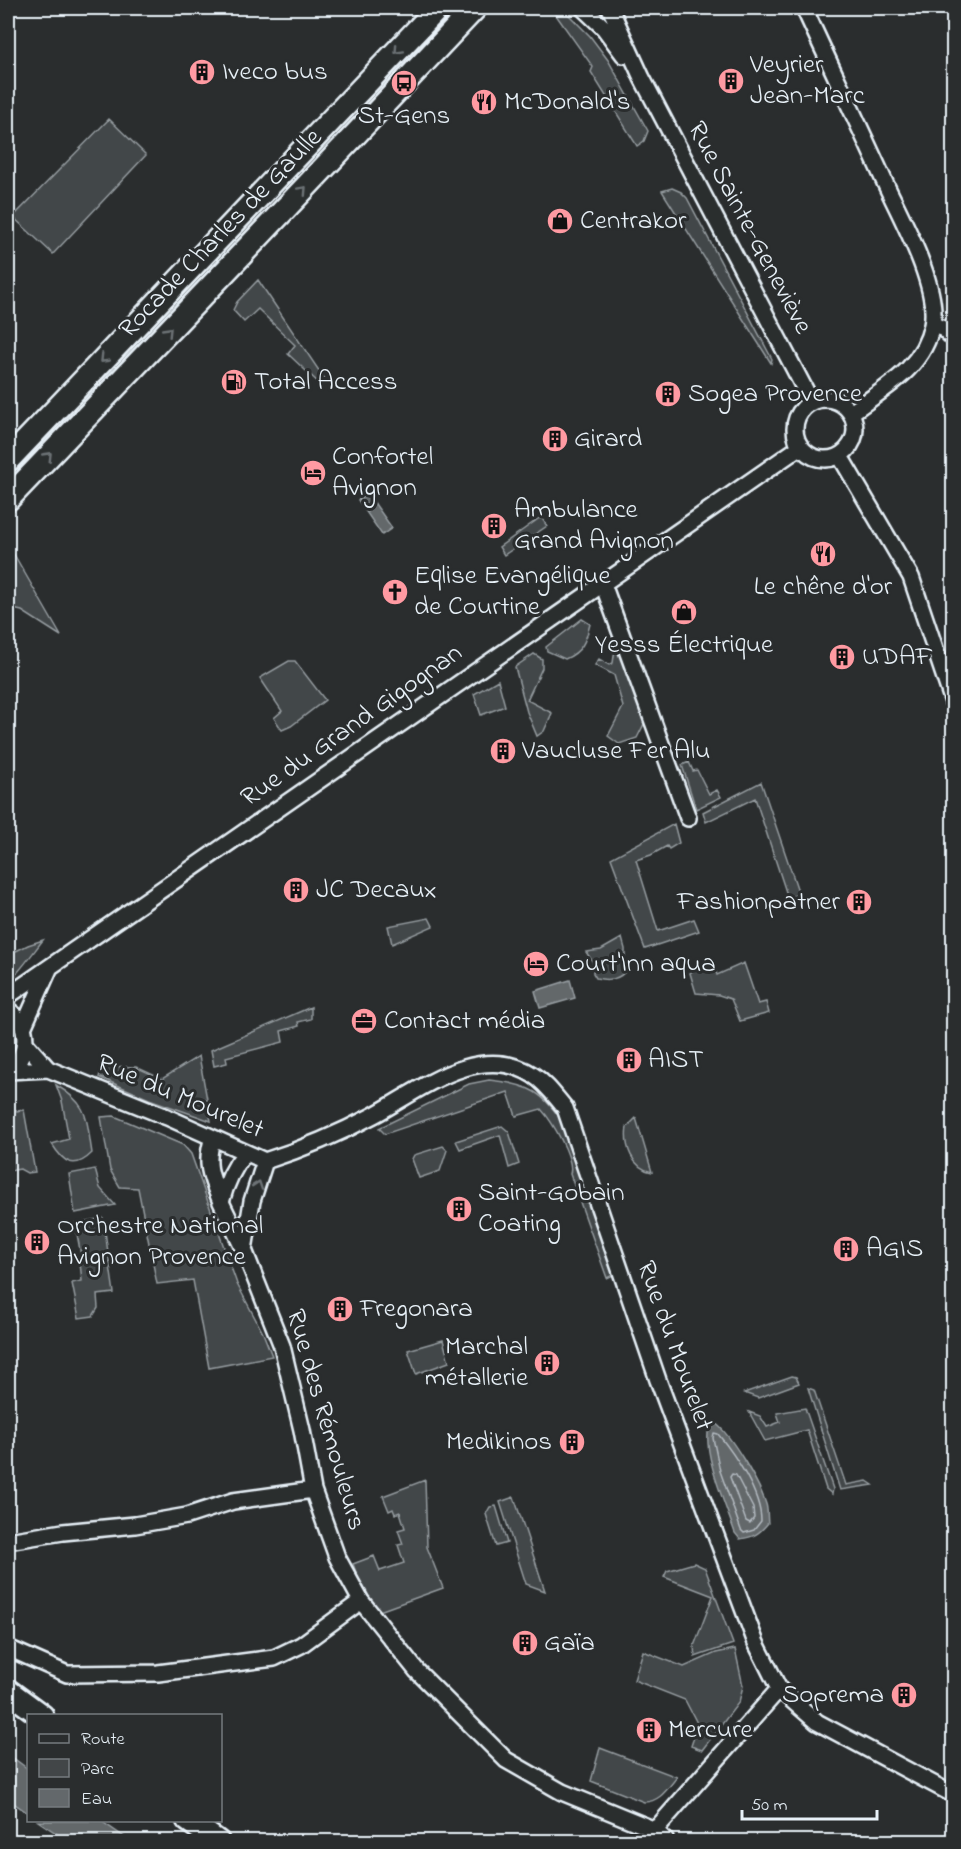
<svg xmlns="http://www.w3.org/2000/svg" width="961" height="1849" font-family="'Indie Flower',sans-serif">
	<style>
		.green { fill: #424648; stroke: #959ca0; stroke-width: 1.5 }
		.water { fill: #63686b; stroke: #989fa3; stroke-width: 1.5 }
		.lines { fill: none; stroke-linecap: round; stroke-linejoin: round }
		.shore { stroke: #b3bac0; stroke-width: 1.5 }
		.minor-casing { stroke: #e8f1f8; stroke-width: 20 }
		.primary-casing { stroke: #e8f1f8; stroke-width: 27 }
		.minor { stroke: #2a2d2e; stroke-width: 15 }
		.primary { stroke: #2a2d2e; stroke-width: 22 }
		.oneway { stroke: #6c7275 }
		.labels { text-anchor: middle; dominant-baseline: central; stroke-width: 6; stroke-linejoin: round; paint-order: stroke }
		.poi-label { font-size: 27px; fill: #e8f1f8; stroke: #2a2d2e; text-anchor: start }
		.street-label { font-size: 27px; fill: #e8f1f8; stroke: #2a2d2e }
	</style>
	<rect width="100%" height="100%" fill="#2a2d2e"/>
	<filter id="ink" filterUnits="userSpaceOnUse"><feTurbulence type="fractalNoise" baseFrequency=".0167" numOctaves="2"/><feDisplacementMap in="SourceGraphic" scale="12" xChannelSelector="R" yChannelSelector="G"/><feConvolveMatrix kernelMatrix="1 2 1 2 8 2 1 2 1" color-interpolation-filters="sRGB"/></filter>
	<g filter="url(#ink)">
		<!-- green -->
		<path class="green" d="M449,8H467L8,487V471Z
			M551,8H562L590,36L608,60L648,131L644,141L637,146L591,72L593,67Z
			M109,119L146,155L53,254L13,217Z
			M672,188L681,192L687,198L772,359L771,363L662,191Z
			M258,280L326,381L321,385L288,354L295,345L258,309L244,322L233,310L237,302Z
			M541,517L547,526L504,555L499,547Z
			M8,544L61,636L22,611L8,608Z
			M582,619L590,624C586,641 582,652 565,659L547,651L546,647Z
			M620,645L644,724L637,738L619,744L608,736L623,707L614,675L595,665L599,659L609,665L613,663L615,649Z
			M534,654L542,659V668L527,700L552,713L544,731L537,736L527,712L515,667Z
			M289,661H295L325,700L291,726L282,730L274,718L282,711L260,678Z
			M498,680L505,706L481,715L474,694Z
			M689,762L693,771L697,770L709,794L717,790L721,797L696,809L682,765Z
			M761,782L799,894L788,898L755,798L706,822L703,812Z
			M674,824L679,843L669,849L667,846L651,855L636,860L658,931L694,919L699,931L645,949L611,858Z
			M429,918L433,926L392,944L388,926Z
			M622,938L625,949V961L628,968C620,980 609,981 596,978L593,973V962L586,952L601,950Z
			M43,940C35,950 15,978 8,982V955L28,945Z
			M713,963L717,975L744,963L758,1004L766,1002L769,1013L740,1021L731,999L719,995L696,993L690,973L695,969Z
			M311,1007V1019L298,1022L299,1026L281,1031L283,1042L226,1057L227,1063L214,1066L211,1050Z
			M199,1056L211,1121L149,1099L99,1077L103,1066L136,1067L162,1079Z
			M489,1080C529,1084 544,1092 565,1126L615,1274L607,1278L570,1174C575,1158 551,1120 541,1109L516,1116L508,1092L385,1134L379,1128L469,1084Z
			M56,1085C89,1105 86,1117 92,1153C74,1171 63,1162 52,1144L69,1139L62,1101Z
			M24,1110L35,1172L27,1173L20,1169L8,1171V1112Z
			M114,1116L183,1145L191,1154L237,1284L263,1333L272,1356L209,1368L193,1280L157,1284L138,1188L120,1187L110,1170L101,1117Z
			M636,1118L652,1172C632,1168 624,1146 627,1127Z
			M502,1126L509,1132L519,1164L509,1168L500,1135L460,1149L456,1141Z
			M443,1146L447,1150L440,1171L419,1178L412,1159L414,1155Z
			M95,1169L100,1188L115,1205L75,1213L69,1174Z
			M103,1218L114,1293L97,1295L98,1308L93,1316L79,1318L72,1283L82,1281L80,1263L82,1261L75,1223Z
			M443,1340L449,1362L416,1374L408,1350Z
			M792,1376L796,1377L799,1383L758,1398L744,1393Z
			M808,1388L814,1390L846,1485L867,1481L873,1485L840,1490Z
			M805,1408L833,1489L832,1494L826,1489L807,1430L765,1441L749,1412L760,1416L767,1427L780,1422L777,1413Z
			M425,1480L427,1547L443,1588L371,1614L353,1564L374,1556L380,1571L404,1563L398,1545L403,1544L398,1530L405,1528L400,1512L395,1514L393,1509L389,1511L383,1496Z
			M514,1497L545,1591L526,1584L500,1502Z
			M496,1506L507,1543L496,1546L486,1514L490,1507Z
			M694,1563L705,1568L733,1644L695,1657L694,1646L713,1596L664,1577L667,1571Z
			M735,1649L743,1686L739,1702L702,1750L691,1746L698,1725L685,1700L634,1680L643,1651L684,1667L716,1653Z
			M600,1748L677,1777C667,1789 660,1802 644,1802L591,1781Z"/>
		<!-- water -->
		<path class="water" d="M368,494L392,528L382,535L358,500Z
			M570,980L575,998L540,1008L535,991Z
			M715,1423C731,1434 760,1485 766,1504C768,1510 767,1517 768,1523C759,1534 754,1537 740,1539L735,1533C726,1506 702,1453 709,1427Z
			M8,1754L28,1769V1813L8,1799Z
			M38,1821H101L130,1841H68Z"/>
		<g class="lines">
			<!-- shore -->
			<path class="shore" d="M714,1433L718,1434C735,1455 761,1493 761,1521L754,1530L744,1533L741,1530L720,1471L713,1438Z
				M732,1474L736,1475L753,1508L754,1518L750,1523L746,1521L730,1477Z"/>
			<defs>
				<path id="minor" d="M583,8L604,28L624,55
					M610,8L642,78L811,401
					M804,8C831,67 859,125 886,185C902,219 940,288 932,325C923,369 884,388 851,413
					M933,325L944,329L954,339
					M795 429a30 30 0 1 1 60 0a30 30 0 1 1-60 0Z
					M840,456L911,577L954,705
					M603,584L688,818
					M8,996L800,447
					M8,1010C32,1025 29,1056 8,1071
					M23,1028L50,967
					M25,1043L48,1069L167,1117L265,1161C303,1149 339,1134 374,1115C420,1090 479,1041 533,1075C546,1083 555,1096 565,1108L658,1380L756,1643L779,1689L817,1722L954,1795
					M8,1071L48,1069
					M213,1138C204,1163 211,1178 221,1202
					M245,1153C233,1168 226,1183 221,1202L244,1250L282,1346L302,1430L313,1490L337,1557L361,1601L417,1671L506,1760L562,1792L655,1830L667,1842
					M244,1250L252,1201L265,1161
					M8,1541L63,1532L135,1525L187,1516L233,1501L313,1490
					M8,1648L67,1674L158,1673L274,1658L301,1645L361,1601
					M655,1830L779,1689"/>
				<path id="primary" d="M8,460L438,8
					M8,499L281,213L475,8
					M8,1691L42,1716
					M188,1820L218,1842"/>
			</defs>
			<!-- minor casing -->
			<use href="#minor" class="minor-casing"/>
			<!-- primary casing -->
			<use href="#primary" class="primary-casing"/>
			<!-- minor -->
			<use href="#minor" class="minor"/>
			<!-- primary -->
			<use href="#primary" class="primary"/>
		</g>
		<!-- one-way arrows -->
		<defs><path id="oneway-chevron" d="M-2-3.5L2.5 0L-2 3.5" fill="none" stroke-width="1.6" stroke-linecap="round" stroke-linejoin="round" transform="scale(1.5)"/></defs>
		<g class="oneway">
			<use href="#oneway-chevron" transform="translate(398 50) rotate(133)"/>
			<use href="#oneway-chevron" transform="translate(303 190) rotate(-47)"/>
			<use href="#oneway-chevron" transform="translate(168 331) rotate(-46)"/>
			<use href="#oneway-chevron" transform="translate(104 359) rotate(134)"/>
			<use href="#oneway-chevron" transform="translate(48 456) rotate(-46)"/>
			<use href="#oneway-chevron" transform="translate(258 1185) rotate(-71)"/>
		</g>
	</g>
	<!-- icons -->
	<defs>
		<symbol id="building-disc" viewBox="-11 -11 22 22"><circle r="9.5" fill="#ff9aa2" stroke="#2a2d2e"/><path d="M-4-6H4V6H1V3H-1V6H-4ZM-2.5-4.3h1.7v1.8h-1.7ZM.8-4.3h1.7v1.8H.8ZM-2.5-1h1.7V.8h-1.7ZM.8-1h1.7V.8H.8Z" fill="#111"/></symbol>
		<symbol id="bus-disc" viewBox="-11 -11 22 22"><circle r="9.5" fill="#ff9aa2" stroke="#2a2d2e"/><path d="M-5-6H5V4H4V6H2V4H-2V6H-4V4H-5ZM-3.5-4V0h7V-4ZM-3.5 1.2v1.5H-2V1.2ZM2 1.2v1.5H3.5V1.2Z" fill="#111"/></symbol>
		<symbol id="restaurant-disc" viewBox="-11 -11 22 22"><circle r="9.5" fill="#ff9aa2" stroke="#2a2d2e"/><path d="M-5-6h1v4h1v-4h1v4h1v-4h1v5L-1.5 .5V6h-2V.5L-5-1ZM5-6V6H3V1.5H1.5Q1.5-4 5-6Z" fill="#111"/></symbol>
		<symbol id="shop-disc" viewBox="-11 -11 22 22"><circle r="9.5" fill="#ff9aa2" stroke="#2a2d2e"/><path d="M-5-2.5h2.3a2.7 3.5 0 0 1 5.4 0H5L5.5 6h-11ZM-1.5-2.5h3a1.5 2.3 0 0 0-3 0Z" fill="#111"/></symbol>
		<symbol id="fuel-disc" viewBox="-11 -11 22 22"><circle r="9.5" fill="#ff9aa2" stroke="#2a2d2e"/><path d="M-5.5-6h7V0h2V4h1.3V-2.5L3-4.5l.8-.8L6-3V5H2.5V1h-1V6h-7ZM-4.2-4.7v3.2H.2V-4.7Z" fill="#111"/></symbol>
		<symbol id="hotel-disc" viewBox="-11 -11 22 22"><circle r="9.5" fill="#ff9aa2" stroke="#2a2d2e"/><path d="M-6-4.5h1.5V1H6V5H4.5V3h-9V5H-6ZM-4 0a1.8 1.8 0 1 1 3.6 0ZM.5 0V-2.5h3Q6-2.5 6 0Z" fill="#111"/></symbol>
		<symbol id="church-disc" viewBox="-11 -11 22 22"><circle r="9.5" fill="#ff9aa2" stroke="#2a2d2e"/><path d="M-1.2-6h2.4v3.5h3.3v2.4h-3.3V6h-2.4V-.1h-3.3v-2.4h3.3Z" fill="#111"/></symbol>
		<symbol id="office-disc" viewBox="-11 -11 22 22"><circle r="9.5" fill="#ff9aa2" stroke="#2a2d2e"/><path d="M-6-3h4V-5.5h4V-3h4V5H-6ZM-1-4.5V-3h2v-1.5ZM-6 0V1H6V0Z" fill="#111"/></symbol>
	</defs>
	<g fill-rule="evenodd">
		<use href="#building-disc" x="187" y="57" width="30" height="30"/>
		<use href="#building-disc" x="716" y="66" width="30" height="30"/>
		<use href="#bus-disc" x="389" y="68" width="30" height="30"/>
		<use href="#restaurant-disc" x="469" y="87" width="30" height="30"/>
		<use href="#shop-disc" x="545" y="206" width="30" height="30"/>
		<use href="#fuel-disc" x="219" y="367" width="30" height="30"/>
		<use href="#building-disc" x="653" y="379" width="30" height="30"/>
		<use href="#building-disc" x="540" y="424" width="30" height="30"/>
		<use href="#hotel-disc" x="298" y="458" width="30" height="30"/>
		<use href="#building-disc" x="479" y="511" width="30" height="30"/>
		<use href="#restaurant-disc" x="808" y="539" width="30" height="30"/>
		<use href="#church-disc" x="380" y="577" width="30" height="30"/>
		<use href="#shop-disc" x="669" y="597" width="30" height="30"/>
		<use href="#building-disc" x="827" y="642" width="30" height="30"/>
		<use href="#building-disc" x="488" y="736" width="30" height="30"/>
		<use href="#building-disc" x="281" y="875" width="30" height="30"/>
		<use href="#building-disc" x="844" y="887" width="30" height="30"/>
		<use href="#hotel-disc" x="521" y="949" width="30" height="30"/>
		<use href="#office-disc" x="349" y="1006" width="30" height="30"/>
		<use href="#building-disc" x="614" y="1045" width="30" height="30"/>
		<use href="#building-disc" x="444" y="1194" width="30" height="30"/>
		<use href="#building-disc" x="22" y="1227" width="30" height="30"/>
		<use href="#building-disc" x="831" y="1234" width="30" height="30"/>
		<use href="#building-disc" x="325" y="1294" width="30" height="30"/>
		<use href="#building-disc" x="532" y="1348" width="30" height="30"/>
		<use href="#building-disc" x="557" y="1427" width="30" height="30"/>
		<use href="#building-disc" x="510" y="1628" width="30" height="30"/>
		<use href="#building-disc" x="889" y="1680" width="30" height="30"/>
		<use href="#building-disc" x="634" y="1715" width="30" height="30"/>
	</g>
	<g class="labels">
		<!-- poi labels -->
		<g class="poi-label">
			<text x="750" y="65">Veyrier<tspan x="750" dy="31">Jean-Marc</tspan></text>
			<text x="222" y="72">Iveco bus</text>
			<text x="504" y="102">McDonald's</text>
			<text x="404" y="116" text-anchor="middle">St-Gens</text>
			<text x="580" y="221">Centrakor</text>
			<text x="254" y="382">Total Access</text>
			<text x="688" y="394">Sogea Provence</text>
			<text x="574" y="439">Girard</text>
			<text x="332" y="457">Confortel<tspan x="332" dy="31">Avignon</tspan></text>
			<text x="514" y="510">Ambulance<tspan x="514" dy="31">Grand Avignon</tspan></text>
			<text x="414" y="576">Eqlise Evangélique<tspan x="414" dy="31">de Courtine</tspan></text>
			<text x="823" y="587" text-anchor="middle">Le chêne d'or</text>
			<text x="684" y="645" text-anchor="middle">Yesss Électrique</text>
			<text x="862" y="657">UDAF</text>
			<text x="522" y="751">Vaucluse Fer Alu</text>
			<text x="316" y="890">JC Decaux</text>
			<text x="840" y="902" text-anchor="end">Fashionpatner</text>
			<text x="556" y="964">Court'Inn aqua</text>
			<text x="384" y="1021">Contact média</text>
			<text x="648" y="1060">AIST</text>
			<text x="478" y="1193">Saint-Gobain<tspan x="478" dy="31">Coating</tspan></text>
			<text x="57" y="1226">Orchestre National<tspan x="57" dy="31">Avignon Provence</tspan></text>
			<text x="866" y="1249">AGIS</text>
			<text x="360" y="1309">Fregonara</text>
			<text x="528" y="1347" text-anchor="end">Marchal<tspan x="528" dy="31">métallerie</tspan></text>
			<text x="552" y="1442" text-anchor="end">Medikinos</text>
			<text x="544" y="1643">Gaïa</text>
			<text x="884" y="1695" text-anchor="end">Soprema</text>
			<text x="668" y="1730">Mercure</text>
		</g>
		<!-- street labels -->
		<g class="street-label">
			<text transform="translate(749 228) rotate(62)">Rue Sainte-Geneviève</text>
			<text transform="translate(221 234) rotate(-46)">Rocade Charles de Gaulle</text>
			<text transform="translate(352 726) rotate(-35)">Rue du Grand Gigognan</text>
			<text transform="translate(180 1097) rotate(23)">Rue du Mourelet</text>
			<text transform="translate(674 1346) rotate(70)">Rue du Mourelet</text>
			<text transform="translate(325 1420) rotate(74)">Rue des Rémouleurs</text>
		</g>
	</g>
	<!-- margin -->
	<rect width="961" height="1849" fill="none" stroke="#2a2d2e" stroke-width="30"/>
	<rect x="15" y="15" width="931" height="1819" fill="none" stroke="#e8f1f8" stroke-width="2" filter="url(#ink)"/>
	<!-- legend -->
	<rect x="27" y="1714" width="195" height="108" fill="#2a2d2e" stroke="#767b7f" stroke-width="1.5"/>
	<rect x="39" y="1734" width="30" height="9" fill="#2a2d2e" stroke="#767b7f" stroke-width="1.5"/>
	<text x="81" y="1744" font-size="18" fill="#e8f1f8">Route</text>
	<rect x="39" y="1759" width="30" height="18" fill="#424648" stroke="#767b7f" stroke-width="1.5"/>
	<text x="81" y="1774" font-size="18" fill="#e8f1f8">Parc</text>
	<rect x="39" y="1789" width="30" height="18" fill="#63686b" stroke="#767b7f" stroke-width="1.5"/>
	<text x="81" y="1804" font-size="18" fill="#e8f1f8">Eau</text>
	<!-- scale -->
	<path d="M742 1810v9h135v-9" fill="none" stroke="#e8f1f8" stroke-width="3"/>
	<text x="751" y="1810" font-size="18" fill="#e8f1f8" stroke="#2a2d2e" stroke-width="4.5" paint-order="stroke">50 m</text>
</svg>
